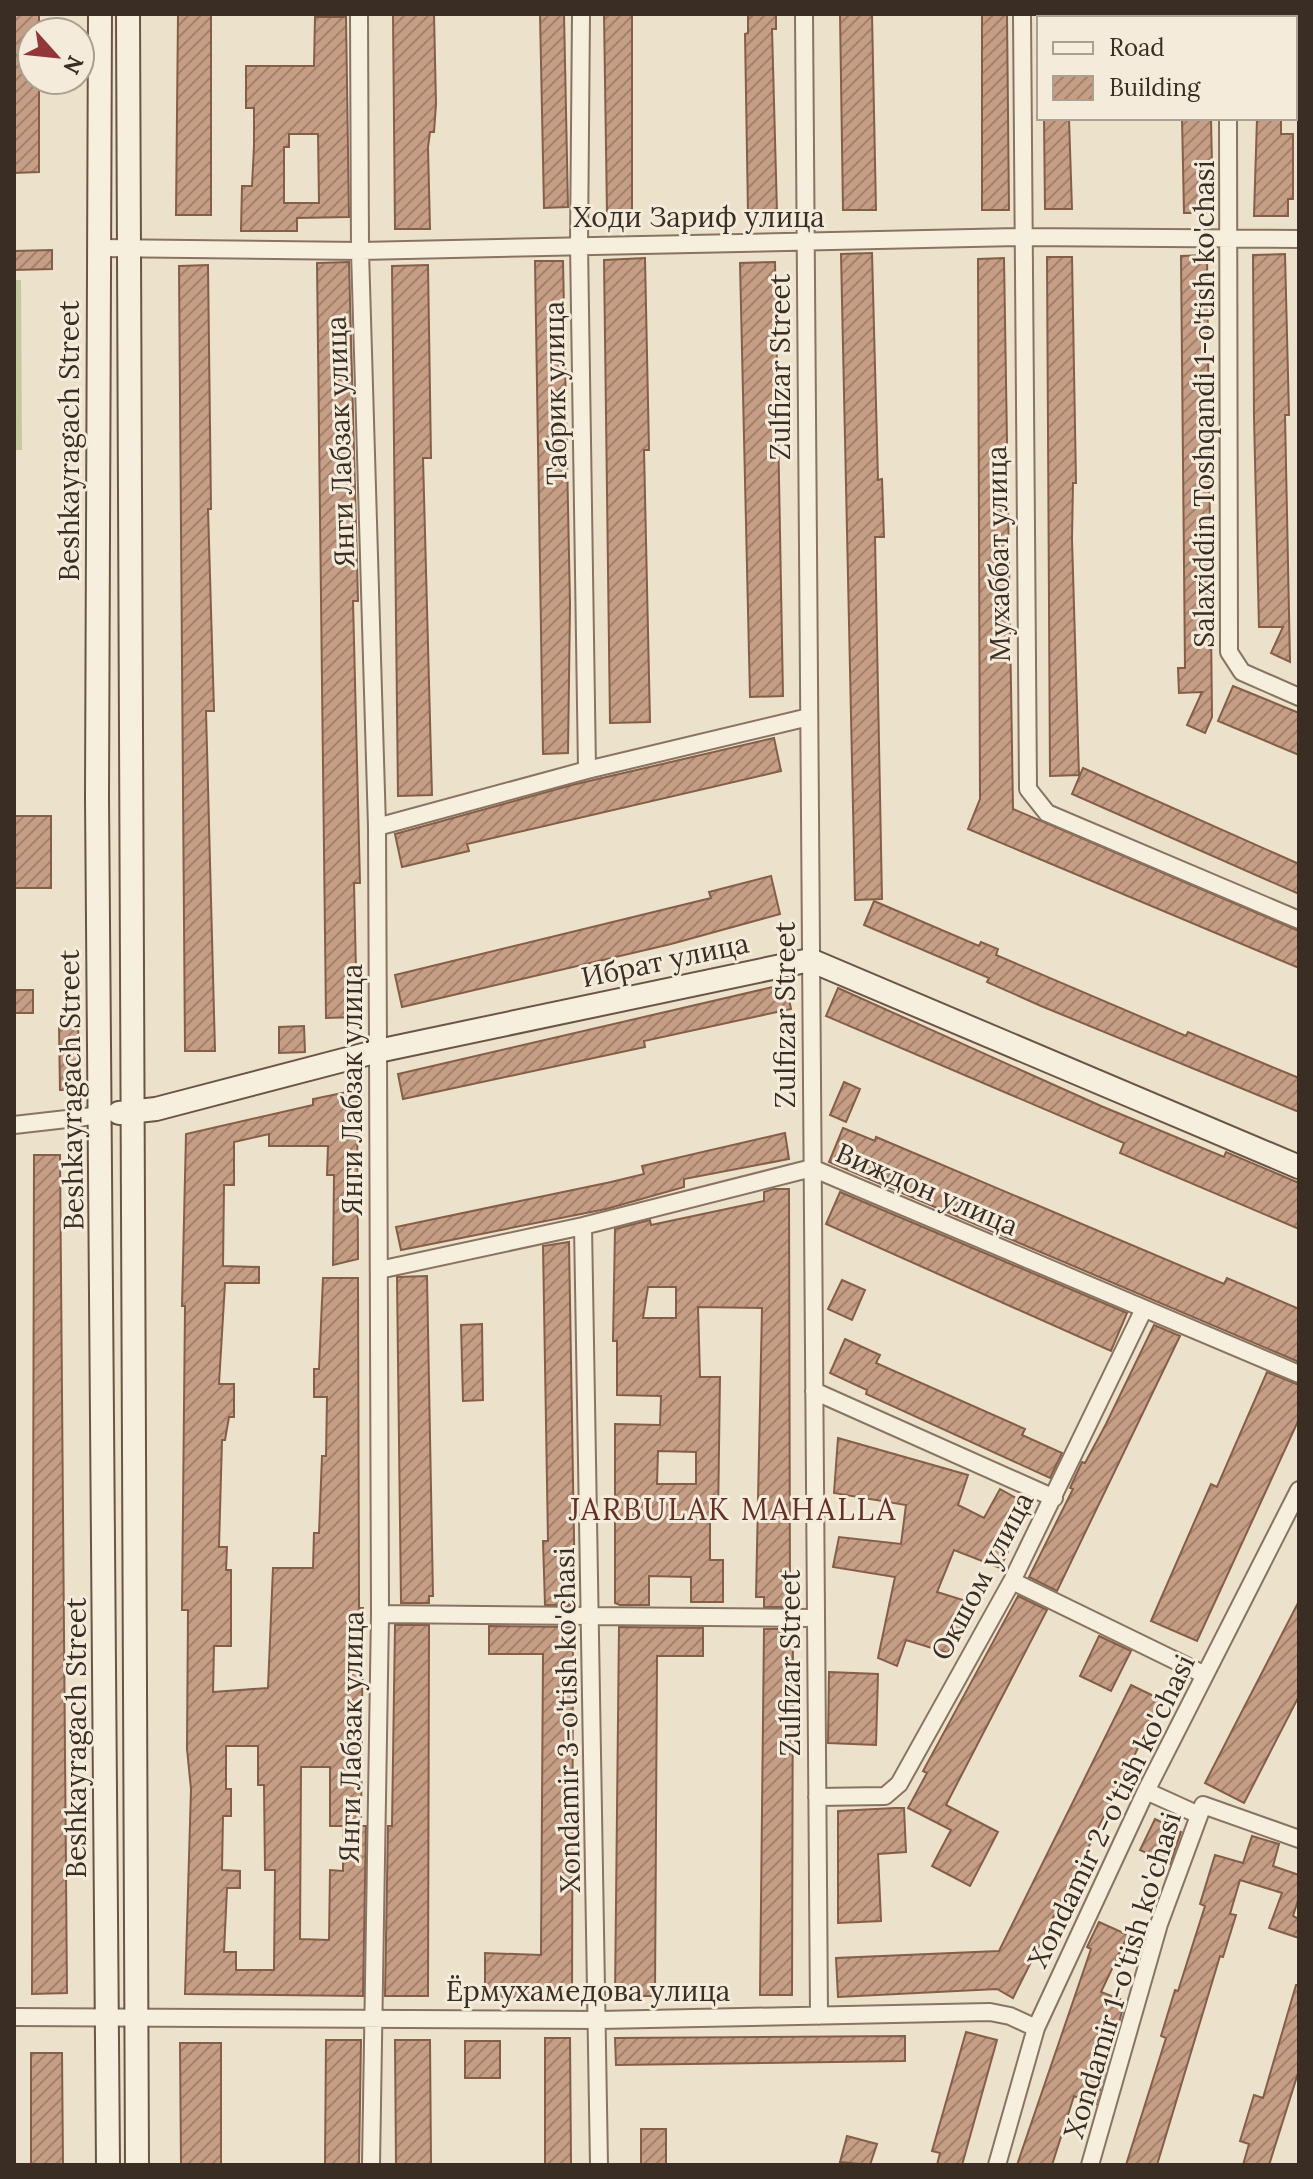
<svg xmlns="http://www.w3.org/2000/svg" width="1313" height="2179" font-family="Lora,serif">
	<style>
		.pitch { fill: #c6c9a0 }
		.building { fill: url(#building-hatch); stroke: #855e48; stroke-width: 2; fill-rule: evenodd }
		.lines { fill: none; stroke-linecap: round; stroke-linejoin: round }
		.street-casing { stroke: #887461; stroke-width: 20 }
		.secondary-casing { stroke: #6a5544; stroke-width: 26 }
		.street { stroke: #f7efde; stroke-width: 16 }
		.secondary { stroke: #f7efde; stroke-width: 22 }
		.labels { text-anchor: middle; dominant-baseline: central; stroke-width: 6; stroke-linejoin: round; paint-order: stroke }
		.street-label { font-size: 28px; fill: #3a2d23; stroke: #f4ebdb }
		.neighbourhood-label { font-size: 30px; letter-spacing: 2px; fill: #633026; stroke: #f4ebdb }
	</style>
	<defs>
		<pattern id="building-hatch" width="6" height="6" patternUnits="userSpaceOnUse" patternTransform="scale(2)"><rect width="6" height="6" fill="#c69e85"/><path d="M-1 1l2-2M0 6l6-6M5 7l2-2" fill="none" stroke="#a2816c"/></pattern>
	</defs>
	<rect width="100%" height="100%" fill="#ece1cb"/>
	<!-- pitch -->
	<path class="pitch" d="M14,280H21L22,450H14Z"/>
	<!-- building -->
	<path class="building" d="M14,14H39V32H32V80H39V172L14,173Z
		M393,14H434L436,104L434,132H430L428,147L430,229H395Z
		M540,14H564L568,207L544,208Z
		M604,14H632V213H607Z
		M748,14H776V29H772L777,212L748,213L745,34L748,33Z
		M840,14H872L876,210H843Z
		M982,14H1007L1009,210H982Z
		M178,15H211V215H176Z
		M315,17H346L349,217L297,218V231H241L242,186H252L254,146V108H246V66H314ZM289,134H318L319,203H284V147H289Z
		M1182,118H1211L1213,213H1184Z
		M1257,118H1281V134H1293V199H1288V216H1254Z
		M1044,119H1069L1072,209H1045Z
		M52,250V269L14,270V251Z
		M872,253L878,480L882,479L884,537H875L882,899L855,900L841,254Z
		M1285,254L1289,415H1285L1290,662L1271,653L1283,627H1259L1254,418L1253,255Z
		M1207,255L1212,717L1205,733L1187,725L1202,692L1179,693L1178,668H1185L1181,256Z
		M1047,257H1072L1076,483H1073L1072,539L1079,775L1050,776Z
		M645,258L649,450H644L650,722L610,723L604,260Z
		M1004,258L1013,809L1299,931V968L968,829L980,799L978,259Z
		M535,261H563L570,604L568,753L543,754Z
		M349,262L358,601H353L360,883H354L357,1017L326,1018L317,263Z
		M775,262L783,696L750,697L740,263Z
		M208,265L211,509H208L214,711H206L215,1051H185L179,266Z
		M428,265L431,458H423L432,795L398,796L392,266Z
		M1233,686L1299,713V755L1218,721Z
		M774,738L781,771L467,844L469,851L402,867L395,834L572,785Z
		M1083,768L1299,864V894L1072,794Z
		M14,816H51V888H14Z
		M771,876L780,914L671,944L402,1007L395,975L711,898L709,892Z
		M874,901L979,946L981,942L998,949L996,955L1186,1036L1188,1032L1299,1078V1112L1041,1006L987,982L989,978L864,925Z
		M786,984L791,1009L644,1041L645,1047L403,1099L398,1074Z
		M838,988L1101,1106L1224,1157L1226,1152L1299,1183V1229L1120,1153L1124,1143L826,1016Z
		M14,990H33V1013H14Z
		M78,1024L80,1090H60L59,1025Z
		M304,1026L305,1052L279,1053V1027Z
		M844,1082L860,1089L846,1122L830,1115Z
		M357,1090L358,1259L333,1265L334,1175H327L328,1146H269V1134L234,1142V1185H224L223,1266L259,1267V1283H225L219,1384H234V1417H229L225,1440H222L219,1547H227L226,1570H231V1646H214L213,1692L268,1688L273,1568H313L314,1533H319L322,1456H326L327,1397H314V1369H319L323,1278H358L359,1608H363L361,1826H366L363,1996L185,1994L191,1789L187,1749L188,1610H182L185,1306H182L186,1134L313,1105V1099ZM226,1746H258V1785H264L265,1870H275L274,1970H236V1952H224L227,1888H240V1871L222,1870L223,1816H231V1789H226ZM301,1767H330V1826H343V1871L330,1870L329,1940L300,1939Z
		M843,1128L875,1141L876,1137L1224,1284L1227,1278L1299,1309V1362L829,1162Z
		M785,1133L789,1159L684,1179V1187L606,1209L401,1250L396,1227L611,1182L644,1174L642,1166Z
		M34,1155H60L67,1993L32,1994Z
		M773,1189H789L790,1607H764V1597H756L762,1308L698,1307L700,1377H720L718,1520H710V1560H723V1602H691V1577L649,1576V1605H620L615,1603V1424L660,1425L661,1396L617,1395V1341H613L615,1229L650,1220L651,1225L764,1201V1192ZM648,1287H676V1318H643ZM658,1451L696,1452V1484H657Z
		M840,1192L1127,1313L1111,1351L826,1224Z
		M569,1242L575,1598L573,1605H545L543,1541H548L543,1246Z
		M427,1276L433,1596H429V1603H401L397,1277Z
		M842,1280L865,1290L852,1320L828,1309Z
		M482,1324L483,1400L463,1401L461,1325Z
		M1154,1325L1180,1336L1057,1591L1029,1577L1073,1489L1070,1488L1082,1462L1085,1463L1106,1424Z
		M845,1339L880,1355L876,1363L1025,1429L1022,1435L1062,1453L1050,1478L866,1394L867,1390L830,1373Z
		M1267,1372L1299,1385V1419L1197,1641L1151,1621L1211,1484L1217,1487Z
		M838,1438L968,1475L958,1505L984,1518L1000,1489L1030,1506L1000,1568L954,1550L937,1592L973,1603L948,1653L906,1640L897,1666L878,1658L895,1577L833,1567L839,1537L901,1544L906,1505L834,1493Z
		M1018,1596L1047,1610L946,1805L998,1832L970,1886L932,1866L951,1830L908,1808L927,1773L923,1771Z
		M1299,1601V1696L1244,1803L1205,1783Z
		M395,1625H429L428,1996H385L388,1826H392Z
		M489,1626L573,1627L572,1998L485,1997V1953L541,1955L543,1654H489Z
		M619,1627L703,1628V1656H657L655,1996H615Z
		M764,1629H793L792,1995H760Z
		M1099,1636L1131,1651L1111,1691L1080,1676Z
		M829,1672L878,1674L876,1745L828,1743Z
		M1131,1685L1162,1700L1013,1998L997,1989L838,1997L836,1958L999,1951Z
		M895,1808H904L906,1852L878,1854L881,1921L838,1923V1811Z
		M1155,1819L1181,1832L1170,1864L1140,1850Z
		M1252,1836L1279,1844L1273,1866L1299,1875V1897L1293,1916L1299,1919V1938L1269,1928L1282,1893L1240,1880L1230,1914L1236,1915L1223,1957L1220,1956L1157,2165H1126L1166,2038L1161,2036L1175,1990L1178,1991L1205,1906L1200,1904L1215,1855L1243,1863Z
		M1099,1922L1128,1935L1101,1992L1125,2001L1096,2104L1074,2096L1052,2165H1017L1091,1949L1087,1947Z
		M1296,1985H1299V2070L1269,2165H1243L1249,2144L1240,2141L1254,2095L1263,2098Z
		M966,2032L997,2040L962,2165H937L940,2153L932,2151Z
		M905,2036V2061L616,2065L615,2038Z
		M545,2038H570L571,2165H545Z
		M326,2040H361L359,2165H325Z
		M395,2040H430L431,2165H396Z
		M465,2041H500V2078H465Z
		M180,2043H221V2165H181Z
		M31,2053H62L63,2165H31Z
		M641,2129H666V2165H641Z
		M847,2136L877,2144L870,2165L840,2162Z"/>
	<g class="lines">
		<defs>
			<path id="street" d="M359,14L360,251L377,827L378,1051L380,1614L371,2165
				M581,14L579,244L587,770
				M804,14L819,2016
				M1022,14L1028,789L1047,813L1299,920
				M1228,14V18
				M1228,118L1229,652L1242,672L1299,697
				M100,248L360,251L1021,237L1299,239
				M377,827L587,770L809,717
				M14,1125L102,1115
				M583,1226L599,2165
				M379,1270L583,1226L812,1168L1299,1374
				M814,1391L1054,1498
				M1012,1581L1205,1675
				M380,1614L815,1618
				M1146,1791L1199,1815
				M817,1797L885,1796L899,1784L1012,1581L1143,1311
				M14,2017L599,2020L990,2012L1010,2016L1036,2028
				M997,2165L1036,2028L1146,1791L1299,1490
				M1090,2165L1159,1924L1203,1805L1299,1839"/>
			<path id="secondary" d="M100,14L97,797L108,2165
				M128,14L137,2165
				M119,1113L156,1109L378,1051L810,960L1299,1167"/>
		</defs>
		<!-- street casing -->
		<use href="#street" class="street-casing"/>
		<!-- secondary casing -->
		<use href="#secondary" class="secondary-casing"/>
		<!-- street -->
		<use href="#street" class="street"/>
		<!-- secondary -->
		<use href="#secondary" class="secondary"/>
	</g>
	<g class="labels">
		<!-- street labels -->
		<g class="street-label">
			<text x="699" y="217">Ходи Зариф улица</text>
			<text transform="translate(780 367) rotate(-90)">Zulfizar Street</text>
			<text transform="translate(555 393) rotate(-91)">Табрик улица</text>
			<text transform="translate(1204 404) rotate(-90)">Salaxiddin Toshqandi 1-o'tish ko'chasi</text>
			<text transform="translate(69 441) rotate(-90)">Beshkayragach Street</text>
			<text transform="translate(340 442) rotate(-92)">Янги Лабзак улица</text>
			<text transform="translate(998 554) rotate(-91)">Мухаббат улица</text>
			<text transform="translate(665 960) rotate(-12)">Ибрат улица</text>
			<text transform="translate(785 1015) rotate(-90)">Zulfizar Street</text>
			<text transform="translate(71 1090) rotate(-91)">Beshkayragach Street</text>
			<text transform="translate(352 1090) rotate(-90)">Янги Лабзак улица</text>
			<text transform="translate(927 1189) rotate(23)">Виждон улица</text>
			<text transform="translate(982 1576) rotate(-62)">Окшом улица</text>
			<text transform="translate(790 1663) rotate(-90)">Zulfizar Street</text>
			<text transform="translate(567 1720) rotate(-91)">Xondamir 3-o'tish ko'chasi</text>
			<text transform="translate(351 1737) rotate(-89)">Янги Лабзак улица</text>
			<text transform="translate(76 1738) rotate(-90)">Beshkayragach Street</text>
			<text transform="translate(1111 1811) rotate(-64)">Xondamir 2-o'tish ko'chasi</text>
			<text transform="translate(1122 1975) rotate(-73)">Xondamir 1-o'tish ko'chasi</text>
			<text x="588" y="1991">Ёрмухамедова улица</text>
		</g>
		<!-- neighbourhood labels -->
		<g class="neighbourhood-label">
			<text x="733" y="1509">JARBULAK MAHALLA</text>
		</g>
	</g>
	<!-- border -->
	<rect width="1313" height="2179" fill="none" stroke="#3a2d23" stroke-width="32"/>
	<!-- legend -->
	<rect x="1037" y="16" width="260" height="104" fill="#f4ebdb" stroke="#aa9f91" stroke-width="2"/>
	<rect x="1053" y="42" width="40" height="12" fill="#f7efde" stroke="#aa9f91" stroke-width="2"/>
	<text x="1109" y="56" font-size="24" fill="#3a2d23">Road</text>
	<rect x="1053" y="76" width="40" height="24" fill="url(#building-hatch)" stroke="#aa9f91" stroke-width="2"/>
	<text x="1109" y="96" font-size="24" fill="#3a2d23">Building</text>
	<!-- north arrow -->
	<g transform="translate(56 56) rotate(117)"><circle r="38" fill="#f4ebdb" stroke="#aa9f91" stroke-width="2"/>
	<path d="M0-6L14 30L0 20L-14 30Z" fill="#92363a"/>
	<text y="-12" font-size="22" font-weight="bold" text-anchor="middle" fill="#3a2d23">N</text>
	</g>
</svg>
